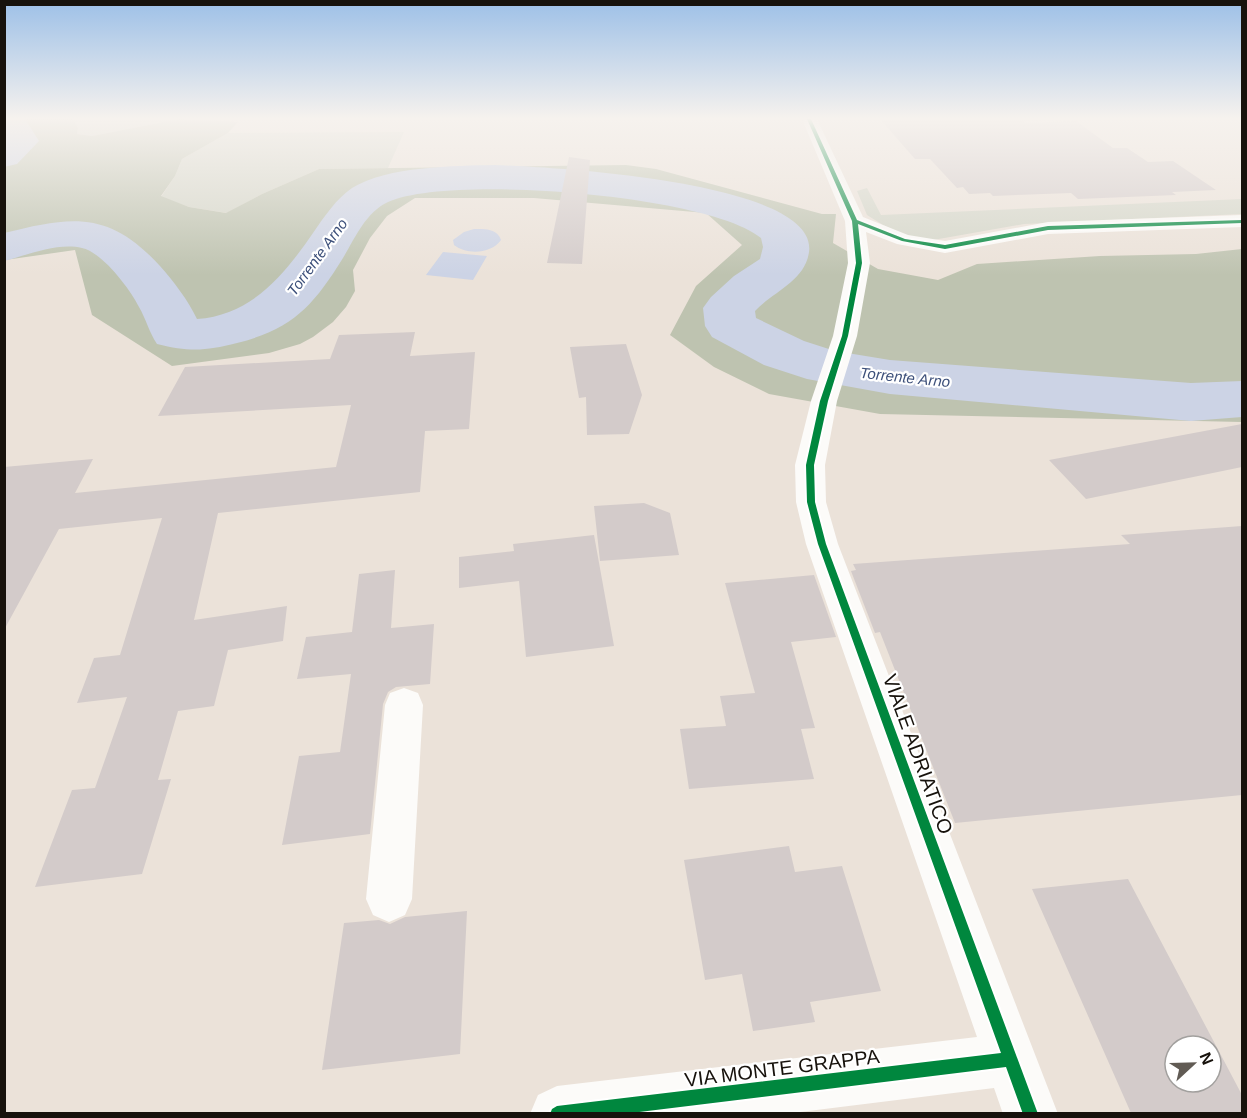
<svg xmlns="http://www.w3.org/2000/svg" width="1247" height="1118" font-family="Arial,sans-serif">
	<style>
		.green { fill: #d4d6c9 }
		.forest { fill: #bec3b0 }
		.water { fill: #ccd3e5 }
		.lines { fill: none; stroke-linecap: round; stroke-linejoin: round }
		.river { fill: #ccd3e5; fill-rule: evenodd }
		.building { fill: #d3cbca; fill-rule: evenodd }
		.minor { fill: #fcfbf9; fill-rule: evenodd }
		.cycleway-casing { stroke: #fff; stroke-width: 4 }
		.cycleway { fill: #00873e; fill-rule: evenodd }
		.labels { text-anchor: middle; dominant-baseline: central; stroke-width: 4.5; stroke-linejoin: round; paint-order: stroke }
		.far-water-label { font-size: 15px; font-style: italic; fill: #3d507a; stroke: #fff }
		.near-street-label { font-size: 20px; fill: #17120c; stroke: #fff }
	</style>
	<rect width="100%" height="100%" fill="#ebe2d9"/>
	<!-- green -->
	<path class="green" d="M73,119H179L92,136L77,134L78,128Z
		M404,132L388,168L319,169L262,194L227,213L189,207L161,197L175,176L182,159L228,133Z
		M867,188L881,215L1242,199V214L1024,224L933,240L912,238L883,225L867,215L857,191Z"/>
	<!-- forest -->
	<path class="forest" d="M4,119H73L78,128L77,134L92,136L179,119L238,122L228,133L182,159L175,176L161,196L189,207L226,213L262,194L319,169L626,165L656,169L822,214H836L833,243L878,269L938,280L977,264L1100,256L1196,254L1242,249V422L880,414L769,394L714,367L670,335L696,286L742,245L706,213L534,198H415L387,216L370,238L353,270L355,291L346,307L333,322L313,337L300,344L269,353L172,366L92,315L75,250L5,260Z"/>
	<!-- water -->
	<path class="water" d="M474,229C484,229 497,228 501,240C491,254 467,255 454,245L453,240L464,232Z
		M443,252L487,256L473,280L426,275Z"/>
	<g class="lines">
		<!-- river -->
		<path class="river" d="M4,119H25L39,141L17,164L4,167Z
			M495,165C544,167 819,180 809,252C805,281 774,291 755,311L756,318L804,341L835,351L890,360L1191,383L1242,381V417L1191,421L890,394L807,379L764,365L712,337L705,326L703,308L711,297L734,276L760,259L763,247L761,238C710,195 450,174 388,202C366,212 355,238 343,258C313,306 293,329 237,343C206,351 189,352 157,344C149,332 146,319 139,307C130,289 102,252 82,248C58,242 28,255 4,261V233C72,216 109,210 160,266C174,282 188,300 197,319C252,315 284,275 313,233C324,217 336,199 352,188C388,166 454,166 495,165Z"/>
	</g>
	<!-- building -->
	<path class="building" d="M880,119H1024V123L1076,121L1113,148H1127L1148,162L1173,161L1216,190L1172,192L1176,195L1078,199L1071,193L993,196L990,193L969,194L963,187L957,188L930,159H915Z
		M569,157L590,160L582,264L547,263Z
		M415,332L410,356L475,352L469,429L425,431L420,492L218,513L194,620L287,606L283,641L228,650L214,706L178,711L158,780L171,779L142,874L35,887L72,790L95,788L127,697L77,703L94,658L120,655L162,518L59,529L4,630V467L93,459L75,493L336,467L351,405L158,416L185,367L330,359L339,335Z
		M626,344L642,395L629,434L587,435L586,397L579,398L570,347Z
		M1242,424V467L1086,499L1049,460Z
		M644,503L670,513L679,555L600,561L594,506Z
		M1242,526V795L955,823L880,632L875,633L851,571L856,570L853,564L1130,544L1121,535Z
		M594,535L614,646L526,657L519,581L459,588V557L514,551L513,544Z
		M395,570L391,628L434,624L430,684L396,687L388,692L383,704L370,834L282,845L299,756L340,752L351,674L297,679L306,637L352,632L359,574Z
		M814,575L836,637L791,642L815,728L801,729L814,779L689,789L680,729L726,726L720,696L755,693L725,583Z
		M789,846L795,872L842,866L881,991L810,1002L815,1022L753,1031L742,974L705,980L684,860Z
		M1128,879L1242,1095V1113H1131L1032,889ZM1175,1046H1211V1082H1175Z
		M467,911L460,1054L322,1070L344,923L379,920L390,924L405,917Z"/>
	<g class="lines">
		<!-- minor -->
		<path class="minor" d="M802,119H817L863,217L908,235L945,241L1048,222L1242,215V227L1048,234L945,253L897,244L866,232L870,263L857,336L837,401L825,465L826,502L838,544L1058,1114H1003L994,1088L784,1114H530L538,1095L557,1086L977,1037L806,544L796,502L795,465L811,401L833,336L848,263L845,221Z
			M404,688L418,693L423,705L412,899L405,915L389,922L373,915L366,899L385,705L390,693Z"/>
		<defs>
			<path id="cycleway" d="M807,119H811L857,220L905,239L945,245L1048,226L1242,220V223L1048,230L945,249L902,241L858,224L862,263L848,336L828,401L814,465L815,502L826,544L1038,1114H1023L1006,1067L623,1114H550L552,1109L557,1106L1001,1053L818,544L807,502L806,465L820,401L842,336L856,263L852,221Z"/>
		</defs>
		<!-- cycleway casing -->
		<use href="#cycleway" class="cycleway-casing"/>
		<!-- cycleway -->
		<use href="#cycleway" class="cycleway"/>
	</g>
	<!-- sky -->
	<linearGradient id="sky" x2="0" y2="1"><stop stop-color="#9dc0e7"/><stop offset="0.43" stop-color="#f6f2ee"/><stop offset="1" stop-color="#f6f2ee" stop-opacity="0"/></linearGradient>
	<rect width="1247" height="275" fill="url(#sky)"/>
	<g class="labels">
		<!-- far-water labels -->
		<g class="far-water-label">
			<text transform="translate(317 257) rotate(-54)">Torrente Arno</text>
			<text transform="translate(905 377) rotate(6)">Torrente Arno</text>
		</g>
		<!-- near-street labels -->
		<g class="near-street-label">
			<text transform="translate(918 754) rotate(70)">VIALE ADRIATICO</text>
			<text transform="translate(782 1068) rotate(-7)">VIA MONTE GRAPPA</text>
		</g>
	</g>
	<!-- border -->
	<rect width="1247" height="1118" fill="none" stroke="#17120c" stroke-width="12"/>
	<!-- north arrow -->
	<g transform="translate(1193 1064) rotate(68)"><circle r="28" fill="#ffffff" stroke="#a2a09e" stroke-width="1.5"/>
	<path d="M0-4.5L10 22L0 15L-10 22Z" fill="#615b54"/>
	<text y="-9" font-size="16" font-weight="bold" text-anchor="middle" fill="#17120c">N</text>
	</g>
</svg>
